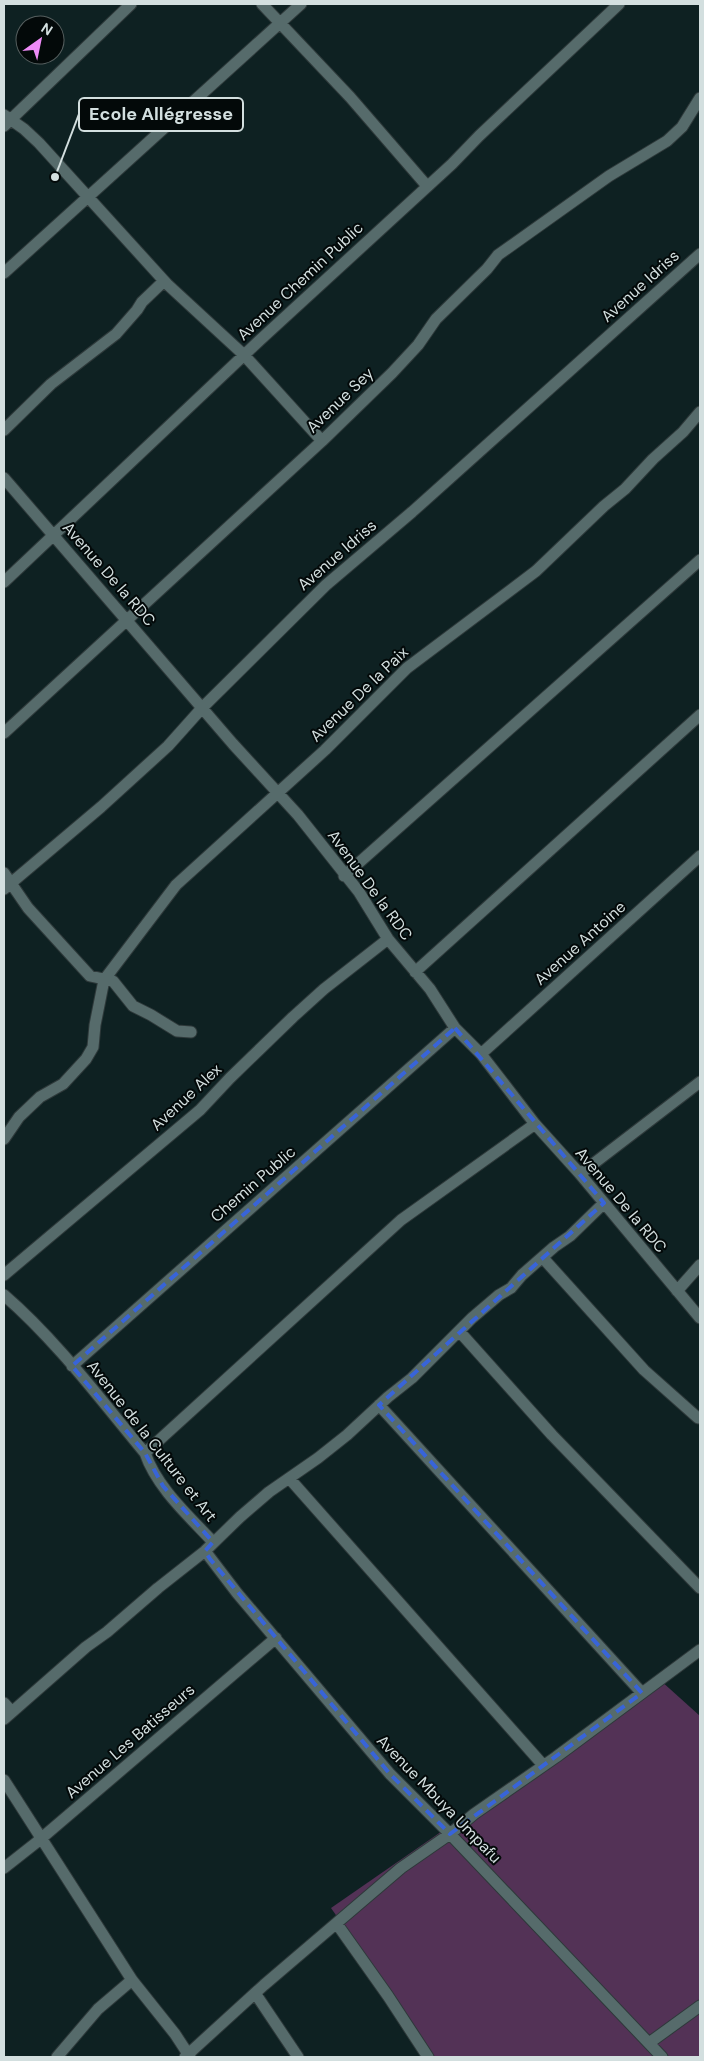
<svg xmlns="http://www.w3.org/2000/svg" width="704" height="2061" font-family="'DM Sans',sans-serif">
	<style>
		.green { fill: #533256 }
		.lines { fill: none; stroke-linecap: round; stroke-linejoin: round }
		.minor-casing { stroke: #2e393a; stroke-width: 13 }
		.minor { stroke: #566b6b; stroke-width: 11 }
		.marked { fill: none; stroke: #3864d9; stroke-width: 4; stroke-dasharray: 10 6; stroke-linejoin: round }
		.labels { text-anchor: middle; dominant-baseline: central; stroke-width: 4; stroke-linejoin: round; paint-order: stroke }
		.street-label { font-size: 16px; fill: #d3dfdf; stroke: #030909 }
		.leader { fill: none; stroke: #d3dfdf; stroke-width: 2 }
		.callout-dot { fill: #d3dfdf; stroke: #030909; stroke-width: 2 }
		.callout { fill: #030909; stroke: #d3dfdf; stroke-width: 2 }
		.callout-label { font-size: 18px; text-anchor: middle; font-weight: bold; fill: #d3dfdf }
	</style>
	<rect width="100%" height="100%" fill="#0e2122"/>
	<!-- green -->
	<path class="green" d="M660,1680L700,1716V2057H435L331,1908Z"/>
	<g class="lines">
		<defs>
			<path id="minor" d="M262,4L350,97L427,186
				M4,115L24,129L39,143L167,284L244,355L322,441
				M4,126L131,4
				M4,273L301,4
				M4,430L51,384L116,334L137,310L142,302L164,281
				M4,478L233,744L298,815L359,892L388,939L430,989L455,1028L481,1054L535,1124L580,1174L700,1318
				M4,582L260,340L452,164L479,136L619,4
				M4,733L322,441L392,373L418,345L436,319L487,269L498,255L609,176L667,141L682,127L700,98
				M4,873L28,908L90,976L113,981L133,1006L151,1015L177,1031L191,1032
				M344,876L700,560
				M4,889L101,807L168,746L202,708L326,585L412,512L700,254
				M415,972L700,715
				M481,1054L700,856
				M4,1139L19,1117L40,1097L63,1084L86,1059L93,1047L95,1025L104,980L176,885L325,750L407,668L536,571L604,506L625,489L653,459L683,432L700,412
				M580,1174L700,1082
				M543,1258L644,1370L698,1418
				M4,1275L200,1110L230,1078L293,1017L324,989L388,939
				M677,1291L700,1265
				M4,1295C57,1341 100,1399 145,1453C157,1488 189,1516 213,1542
				M459,1331L552,1435L700,1588
				M72,1366L455,1028
				M379,1405L642,1693
				M145,1453L401,1220L535,1124
				M289,1478L543,1765
				M205,1551L237,1593L390,1774L450,1834L662,2057
				M4,1703L12,1712
				M4,1719L86,1647L107,1632L158,1588L205,1551L240,1517L269,1492L318,1458L347,1435L388,1397L412,1378L472,1318L499,1295L511,1288L522,1275L554,1247L570,1236L604,1203
				M4,1780L132,1980L175,2034L190,2057
				M4,1868L37,1842L276,1638
				M337,1924L388,1996L428,2057
				M255,1993L298,2057
				M649,2043L700,2006
				M57,2057L98,2009L132,1980
				M185,2057L264,1985L401,1868L450,1834L474,1814L556,1757L700,1650"/>
		</defs>
		<!-- minor casing -->
		<use href="#minor" class="minor-casing"/>
		<!-- minor -->
		<use href="#minor" class="minor"/>
	</g>
	<!-- marked area -->
	<path class="marked" d="M455,1028L604,1203L379,1405L642,1693L450,1834L390,1774L210,1559L205,1551L213,1542L163,1486L145,1453L72,1366Z"/>
	<g class="labels">
		<!-- street labels -->
		<g class="street-label">
			<text transform="translate(300 281) rotate(-43)">Avenue Chemin Public</text>
			<text transform="translate(640 286) rotate(-42)">Avenue Idriss</text>
			<text transform="translate(340 400) rotate(-44)">Avenue Sey</text>
			<text transform="translate(337 555) rotate(-41)">Avenue Idriss</text>
			<text transform="translate(109 574) rotate(49)">Avenue De la RDC</text>
			<text transform="translate(359 694) rotate(-44)">Avenue De la Paix</text>
			<text transform="translate(370 885) rotate(54)">Avenue De la RDC</text>
			<text transform="translate(580 943) rotate(-42)">Avenue Antoine</text>
			<text transform="translate(186 1097) rotate(-43)">Avenue Alex</text>
			<text transform="translate(253 1184) rotate(-41)">Chemin Public</text>
			<text transform="translate(621 1200) rotate(50)">Avenue De la RDC</text>
			<text transform="translate(152 1441) rotate(52)">Avenue de la Culture et Art</text>
			<text transform="translate(130 1741) rotate(-41)">Avenue Les Batisseurs</text>
			<text transform="translate(439 1799) rotate(46)">Avenue Mbuya Umpafu</text>
		</g>
	</g>
	<!-- callouts -->
	<path class="leader" d="M55 177L79 114"/>
	<circle class="callout-dot" cx="55" cy="177" r="5"/>
	<rect class="callout" x="79" y="98" width="164" height="33" rx="5"/>
	<g class="callout-label">
		<text x="161" y="120">Ecole Allégresse</text>
	</g>
	<!-- border -->
	<rect width="704" height="2061" fill="none" stroke="#d3dfdf" stroke-width="10"/>
	<!-- north arrow -->
	<g transform="translate(40 40) rotate(33)"><circle r="24" fill="#030909" stroke="#565f5f"/>
	<path d="M0-4L9 19L0 12L-9 19Z" fill="#ee8bf7"/>
	<text y="-8" font-size="14" font-weight="bold" text-anchor="middle" fill="#d3dfdf">N</text>
	</g>
</svg>
